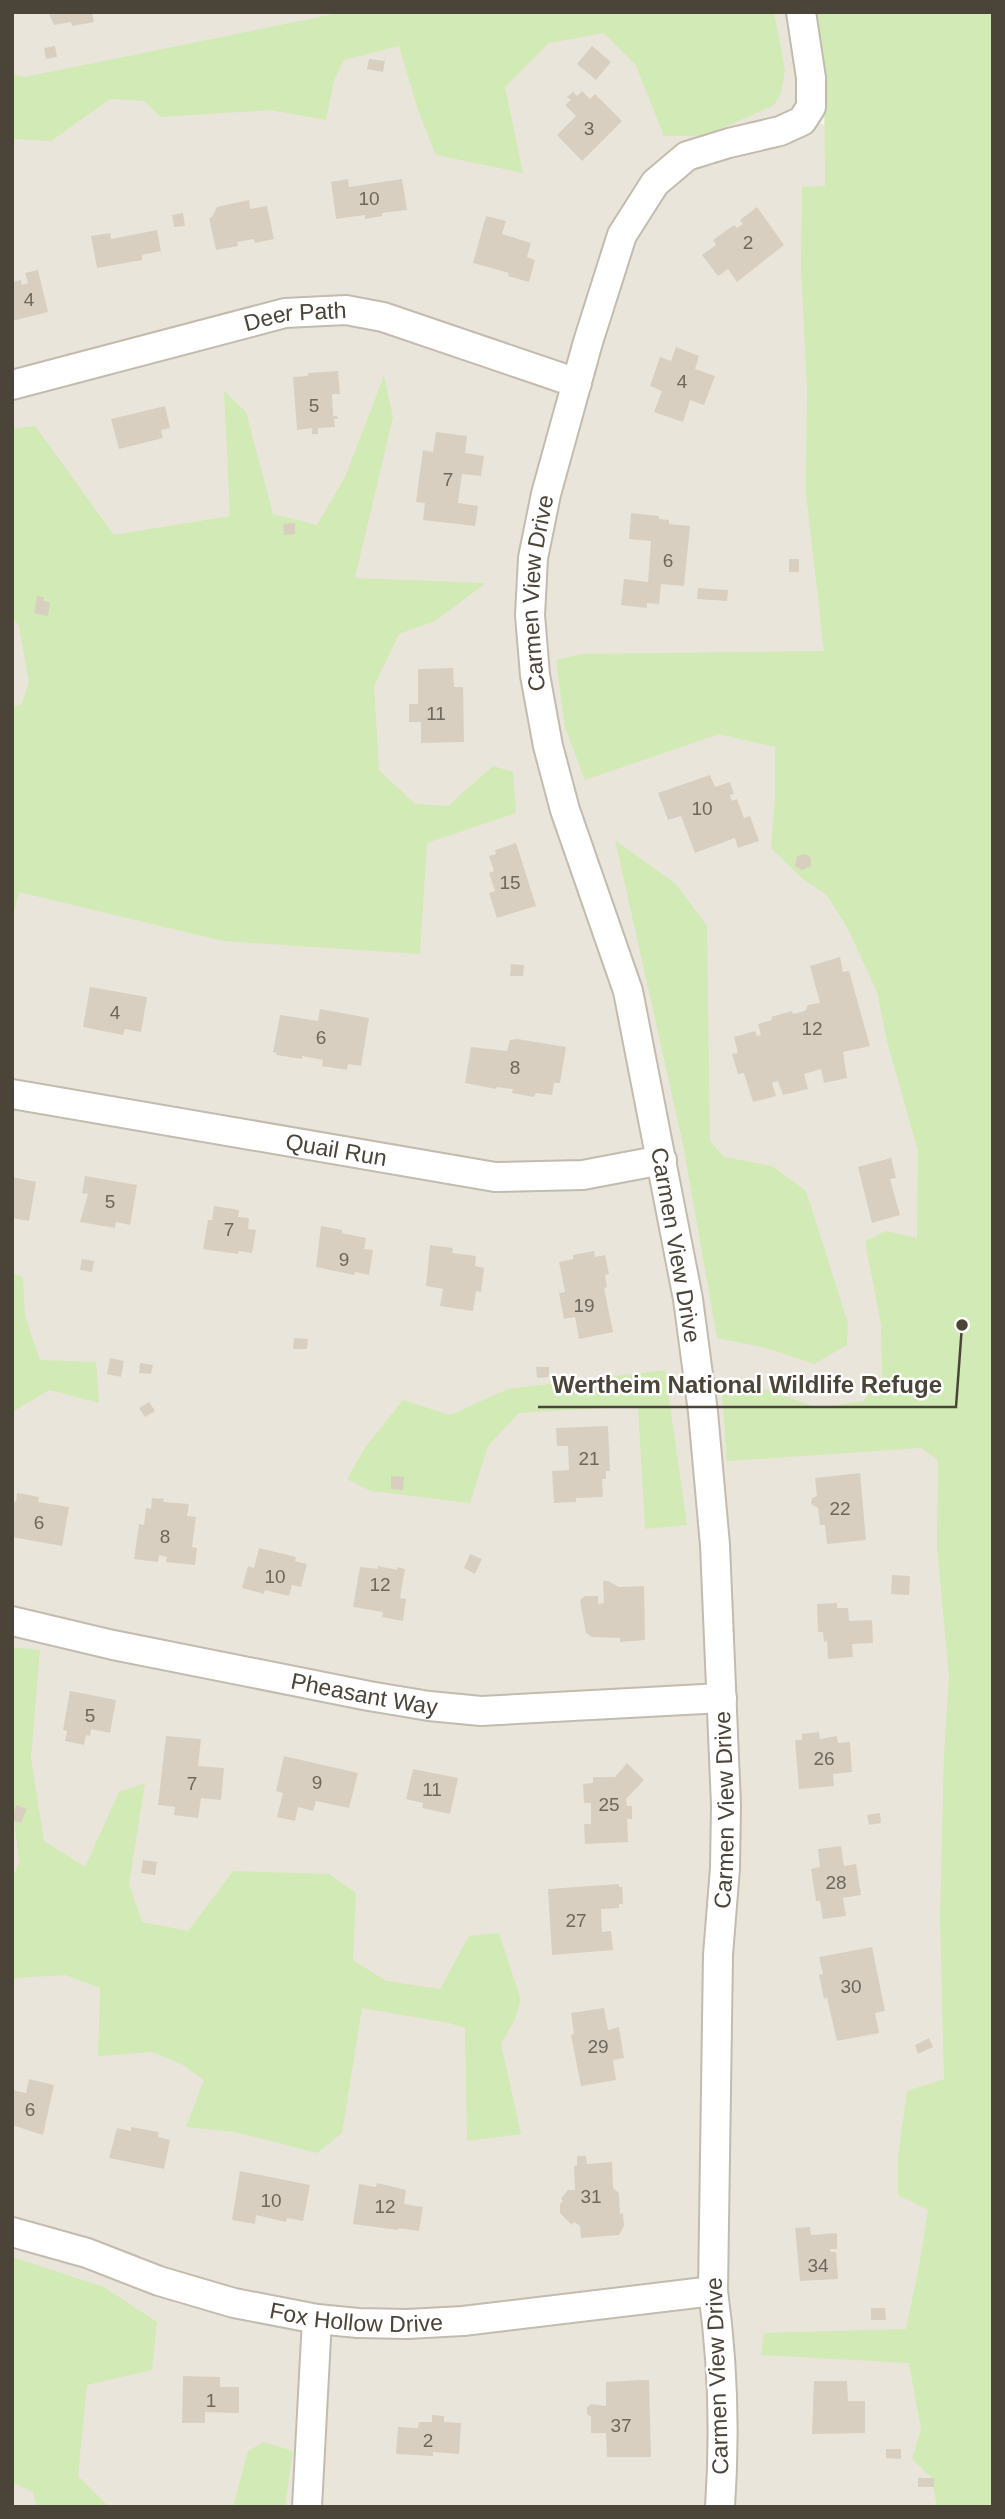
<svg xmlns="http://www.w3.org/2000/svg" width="1005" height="2519" font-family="Arial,sans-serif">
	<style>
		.residential { fill: #eae5da }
		.green { fill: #d2eab5 }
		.building { fill: #d8cfc1 }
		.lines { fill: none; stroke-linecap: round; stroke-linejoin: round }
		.minor-casing { stroke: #c2bbae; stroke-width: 32 }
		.minor { stroke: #fff; stroke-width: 28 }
		.labels { text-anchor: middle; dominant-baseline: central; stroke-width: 5; stroke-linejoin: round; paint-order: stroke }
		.number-label { font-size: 19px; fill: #6e675b }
		.street-label { font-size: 23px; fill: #4b4439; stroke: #fff }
		.leader { fill: none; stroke: #4b4439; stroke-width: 2.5 }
		.callout-dot { fill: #4b4439; stroke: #fff; stroke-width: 2.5 }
		.callout-label { font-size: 24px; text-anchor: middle; font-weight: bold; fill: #4b4439; stroke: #fff; stroke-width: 5; stroke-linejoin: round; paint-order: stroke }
	</style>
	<rect width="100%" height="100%" fill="#f6f3ec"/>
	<!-- residential -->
	<path class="residential" d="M12,12H801L802,121L842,127L904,809L993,2360V2507H12Z"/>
	<!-- green -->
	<path class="green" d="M344,12H774L785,70L781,93L774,105L705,136H664L635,64L604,33L549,43L505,87L523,173L436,155L418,110L399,46L344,60L334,81L326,120L270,110L161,117L144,101L110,99L51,141L12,139V74L25,77Z
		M815,12H993V2507H937L932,2478L912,2459L921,2429L909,2363L761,2355L764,2333L906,2329L919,2266L928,2210L898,2195V2157L907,2091L944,2079L940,1919L944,1754L949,1677L937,1547L938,1460L921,1448L727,1461L722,1394L732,1381L772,1391L818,1408L863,1401L882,1378L881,1325L865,1241L886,1231L917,1238L918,1151L887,1041L877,992L849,931L827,895L804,880L771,848L775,800V747L719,734L585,780L565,728L556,660L582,654L824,651L806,494L807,387L801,270L802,187L825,186L824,79Z
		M384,376L393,417L355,578L486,583L435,621L399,634L374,686L379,770L415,804L448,806L493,766L513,772L516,813L427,843L420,954L223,941L19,892L12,920V706L21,705L29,683L19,626L12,616V429L35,426L114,535L230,516L224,391L246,412L273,514L317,525L345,477Z
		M615,840L676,884L707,926L710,1141L724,1157L772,1166L806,1191L848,1323L847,1345L814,1364L766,1348L717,1338L683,1144Z
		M12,1273L23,1277L25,1316L40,1360L96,1362L99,1403L50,1390L12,1412Z
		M665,1370L687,1525L645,1529L638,1406L519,1413L488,1446L470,1503L371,1491L347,1479L366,1446L403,1400L450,1415L508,1389Z
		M12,1647L40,1650L31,1758L44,1841L85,1867L119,1792L145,1783L129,1884L142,1922L188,1931L233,1871L329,1874L356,1893L353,1960L386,1981L440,1989L469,1936L499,1933L521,2000L514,2021L501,2044L521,2134L467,2141L465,2028L449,2023L362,2008L342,2133L317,2153L235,2132L186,2127L204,2080L183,2065L152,2052L98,2056L100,1988L65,1975L16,1978L12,1980V1879L19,1862L12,1799Z
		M12,2257L104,2287L157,2322L152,2370L87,2385L78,2476L109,2507H37L33,2492L12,2482Z
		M264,2442L293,2451L285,2507H233L248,2451Z"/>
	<!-- building -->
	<path class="building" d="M48,12H92L94,22L72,26L71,22L54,25Z
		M55,46L57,57L46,59L44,48Z
		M592,46L611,62L596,80L577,64Z
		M369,59L385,61L383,72L367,69Z
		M582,91L590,99L595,94L622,121L582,161L557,135L576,116L565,105L571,100L567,97L573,92L577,96Z
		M348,179L349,187L402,179L407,210L382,213V216L365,219V215L336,219L331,182Z
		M249,200L250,209L267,206L274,239L255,243L254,239L237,242L238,246L216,250L209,218L212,217L217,207Z
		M757,207L784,245L737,282L728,269L718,276L702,255L716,245L713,240L734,225L737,228L743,224L740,220Z
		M183,213L185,226L174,227L172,215Z
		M486,216L506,221L502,234L531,243L527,257L535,260L529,282L508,276L509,273L473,263Z
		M157,230L161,251L142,255V260L97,268L91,236L110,233L111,239Z
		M38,270L48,312L12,321V282L21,280L22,285L28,283L25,273Z
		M676,347L699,356L695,369L715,376L704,405L690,400L683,422L654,412L662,391L650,386L660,357L671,361Z
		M338,371L340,394H332L333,416H337L338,419H334L335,427L318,428V434H312V428L297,430L293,377L308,376V373Z
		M165,406L170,428L161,430L163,438L119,449L111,419Z
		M436,432L467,436L465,453L484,456L481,476L462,474L458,503L478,506L475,526L423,520L425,503L416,502L423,450L433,452Z
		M631,513L659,516V519L669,520V524L690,526L684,586L661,584L659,604L647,603V608L621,605L624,579L648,582L651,541L629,539Z
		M295,523V534L284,535L283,524Z
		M789,559H799V572H789Z
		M698,588L728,590L727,601L697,599Z
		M37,596L44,597L43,601L50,602L48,616L34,613Z
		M453,668L454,687H463L464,742L421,743V722H409V704H418V669Z
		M710,775L715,787L730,782L734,794L730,795L732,801L737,799L744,818L750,816L759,841L738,848L735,838L695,853L681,816L668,820L658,793Z
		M516,843L536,906L497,918L489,893L495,891L489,873L494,871L489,856L496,854L495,850Z
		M806,854L811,858V866L802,870L795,866L797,856Z
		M840,957L843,972L849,971L870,1046L843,1052L847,1078L824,1083L821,1069L804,1074L808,1089L783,1095L778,1081L772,1083L776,1096L753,1102L744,1073L738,1074L732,1054L738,1053L734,1037L755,1031L757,1036L761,1035L758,1024L772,1020L771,1017L792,1011L793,1014L805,1011L808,1005L820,1003L810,966Z
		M511,964L524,965L523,976H510Z
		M90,987L147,997L141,1032L125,1029L123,1035L83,1027Z
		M320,1009L369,1018L361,1066L348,1064L347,1070L322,1066L323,1060L302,1056V1059L276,1055L277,1053L273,1052L280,1015L318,1021Z
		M517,1039L566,1047L560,1083H554L552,1095L536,1093L534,1097L512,1093L513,1089L497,1087L496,1089L465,1083L471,1047L507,1051L510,1040Z
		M891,1158L896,1178L890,1179L900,1215L872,1223L858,1167Z
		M85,1176L137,1185L130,1225L116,1222L115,1228L80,1222L88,1194L82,1193Z
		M12,1177L36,1182L29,1221L12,1218Z
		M214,1206L239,1210L238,1217L249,1218L248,1229L256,1230L252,1253L239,1251L238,1254L203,1249L208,1220H212Z
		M321,1226L342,1230V1233L366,1238L364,1249L373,1250L369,1275L355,1272L354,1275L316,1267Z
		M430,1245L453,1248L452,1253L476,1256L475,1266L484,1268L481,1292L476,1291L473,1311L440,1306L443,1289L426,1286Z
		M594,1251L595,1257L605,1255L609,1274L605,1275L607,1287L604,1288L613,1332L579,1339L575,1317L564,1319L559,1293L565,1292L559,1262L573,1259V1255Z
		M82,1259L94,1261L92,1272L80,1270Z
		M294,1338L308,1339L307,1349H293Z
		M110,1358L124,1361L121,1377L107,1374Z
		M140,1363L153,1365L151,1374L139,1373Z
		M536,1367H549V1377L537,1378Z
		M149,1402L155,1411L145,1417L139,1408Z
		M608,1426L610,1471H606V1479H602L603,1497L576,1498V1502L554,1503L552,1471L569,1470L568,1446H557L556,1428Z
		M860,1473L866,1540L827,1544L825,1525H820L818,1508L811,1504L812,1498L817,1496L815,1478Z
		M391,1476L404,1477L403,1490L391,1489Z
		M17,1493L39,1497L38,1502L69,1507L62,1546L12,1537V1501L16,1502Z
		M152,1498L164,1499L163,1502L189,1504L187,1516L196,1517L192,1547L197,1548L195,1565L166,1562L167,1557L159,1555L158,1562L134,1559L139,1524L144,1525L146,1508L151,1509Z
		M259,1548L296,1557L295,1561L307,1564L301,1587L292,1585L289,1596L265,1590L264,1594L242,1588L248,1566L254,1568Z
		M470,1554L482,1559L475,1574L464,1568Z
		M378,1566L397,1570V1567L405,1569L400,1598L406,1599L403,1621L382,1617L383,1612L353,1607L360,1567L378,1569Z
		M892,1575L910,1576L909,1595L891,1594Z
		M603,1581H608L619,1587L644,1586L645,1640L620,1642V1638L592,1637L586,1633L580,1600L585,1596H598V1604L604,1603Z
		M837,1603V1608H848L849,1621L872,1620L873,1643L852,1644L853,1657L828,1659L827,1641L824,1642L823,1632H818L817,1604Z
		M70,1691L116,1700L110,1733L91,1729L90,1736L86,1735L84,1745L65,1741L67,1731L63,1730Z
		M819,1732L820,1739L837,1736L838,1743L850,1742L852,1772L833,1774L834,1786L799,1789L795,1740H802V1734Z
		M166,1736L201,1739L198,1766L224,1768L221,1800L201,1798L198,1818L174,1815L175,1807L158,1805Z
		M284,1756L358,1773L349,1808L316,1801L313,1811L298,1807L295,1821L277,1817L283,1793L276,1791Z
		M627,1763L644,1780L626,1799L627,1806H632V1819H627L628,1842L585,1844L584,1824H591V1803H584L583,1784L593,1783V1777H615Z
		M413,1769L458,1778L450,1814L422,1808L423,1803L406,1799Z
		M16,1805L27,1809L21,1823L12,1820Z
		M880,1813L881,1823L869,1825L867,1815Z
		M841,1846L844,1866L856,1864L861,1895L843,1898L846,1916L823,1919L820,1901H816L811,1869L820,1867L818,1849Z
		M143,1860L157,1862L155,1875L141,1873Z
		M619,1884V1887H622L623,1904H619V1908L601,1909L602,1932L611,1931L613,1950L552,1955L548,1889Z
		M872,1947L885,2011L875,2013L879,2033L837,2041L827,1998L824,1999L819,1975L823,1974L819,1957Z
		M604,2008L608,2030L619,2027L624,2058L613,2060L616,2080L581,2086L571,2035L574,2034L571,2013Z
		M929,2038L933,2047L918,2054L915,2045Z
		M29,2079L54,2085L43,2135L12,2125V2090L26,2093Z
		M131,2127L159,2132L158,2137L170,2140L164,2169L109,2158L117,2128L131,2131Z
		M577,2156H586L587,2164L612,2162L613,2188L619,2193L620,2214L623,2213L624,2226L619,2235L581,2238L580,2226L574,2222L572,2225L560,2213V2204L563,2201L561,2198L568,2190H575L574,2166H577Z
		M240,2171L310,2185L303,2221L287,2218L286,2222L256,2215L255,2224L232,2220Z
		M377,2183L406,2190L404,2204L423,2207L419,2231L398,2228V2230L353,2224L359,2184L376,2187Z
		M810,2227L811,2235L837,2233V2249H830L831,2252H836L838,2279L800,2281L795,2228Z
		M871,2308H885L886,2320H871Z
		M183,2376L220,2377V2387H239V2413L205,2412V2423H182Z
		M639,2380H649L651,2457H607L606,2433H591V2417L587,2414V2407L591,2404L606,2406V2382Z
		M814,2381H847L848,2401H865V2433L812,2434Z
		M432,2415L444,2416V2422L461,2423L459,2454L433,2452V2456L396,2454L398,2427L418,2428L419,2422H432Z
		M886,2449H901V2459L886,2458Z
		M918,2478H934V2487H918Z"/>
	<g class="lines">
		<defs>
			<g id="minor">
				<path id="s1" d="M12,385L285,313L346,310L383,317L577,383"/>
				<path id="s2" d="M12,1094L495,1177L583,1175L662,1160"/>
				<path id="s3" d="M12,1621L113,1645L369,1696L429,1706L481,1711L722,1698"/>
				<path id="s4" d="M12,2232L87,2253L159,2281L234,2303L317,2319L358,2323L407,2324L463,2321L713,2291"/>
				<path d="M307,2507L317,2319"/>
				<path id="s5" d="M720,2507C725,2435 723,2363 713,2291L718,1955L725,1868L726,1805L715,1545L703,1412L688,1299L628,991L565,810L548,746L535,675L530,615L533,558L546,494L588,342L622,235L655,183L687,156L729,143L780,131L802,121L811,107V78L801,12"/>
			</g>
		</defs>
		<!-- minor casing -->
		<use href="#minor" class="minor-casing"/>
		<!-- minor -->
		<use href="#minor" class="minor"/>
	</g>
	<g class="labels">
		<!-- number labels -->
		<g class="number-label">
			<text x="589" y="128">3</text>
			<text x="369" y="198">10</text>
			<text x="748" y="242">2</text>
			<text x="29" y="299">4</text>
			<text x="682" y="381">4</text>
			<text x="314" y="405">5</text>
			<text x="448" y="479">7</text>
			<text x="668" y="560">6</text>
			<text x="436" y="713">11</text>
			<text x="702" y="808">10</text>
			<text x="510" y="882">15</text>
			<text x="115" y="1012">4</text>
			<text x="812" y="1028">12</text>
			<text x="321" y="1037">6</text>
			<text x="515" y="1067">8</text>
			<text x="110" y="1201">5</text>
			<text x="229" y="1229">7</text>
			<text x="344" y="1259">9</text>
			<text x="584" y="1305">19</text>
			<text x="589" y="1458">21</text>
			<text x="840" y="1508">22</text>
			<text x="39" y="1522">6</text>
			<text x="165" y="1536">8</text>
			<text x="275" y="1576">10</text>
			<text x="380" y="1584">12</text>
			<text x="90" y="1715">5</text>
			<text x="824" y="1758">26</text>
			<text x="317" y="1782">9</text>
			<text x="192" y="1783">7</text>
			<text x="432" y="1789">11</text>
			<text x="609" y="1804">25</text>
			<text x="836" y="1882">28</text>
			<text x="576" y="1920">27</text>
			<text x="851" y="1986">30</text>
			<text x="598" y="2046">29</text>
			<text x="30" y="2109">6</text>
			<text x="591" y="2196">31</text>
			<text x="271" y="2200">10</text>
			<text x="385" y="2206">12</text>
			<text x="818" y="2265">34</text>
			<text x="211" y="2400">1</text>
			<text x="621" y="2425">37</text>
			<text x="428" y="2440">2</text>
		</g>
		<!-- street labels -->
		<g class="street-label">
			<text stroke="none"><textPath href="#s1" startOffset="292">Deer Path</textPath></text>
			<text stroke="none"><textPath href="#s5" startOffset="1937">Carmen View Drive</textPath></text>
			<text stroke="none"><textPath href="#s2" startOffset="329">Quail Run</textPath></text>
			<text transform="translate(676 1245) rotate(80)">Carmen View Drive</text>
			<text stroke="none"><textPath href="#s3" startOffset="360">Pheasant Way</textPath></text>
			<text stroke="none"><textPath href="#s5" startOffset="698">Carmen View Drive</textPath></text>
			<text stroke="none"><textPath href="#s4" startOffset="357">Fox Hollow Drive</textPath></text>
			<text transform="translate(717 2376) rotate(-92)">Carmen View Drive</text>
		</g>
	</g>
	<!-- callouts -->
	<path class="leader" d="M962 1325L956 1407H538"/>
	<circle class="callout-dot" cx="962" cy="1325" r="7"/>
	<g class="callout-label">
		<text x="747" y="1393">Wertheim National Wildlife Refuge</text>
	</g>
	<!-- border -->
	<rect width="1005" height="2519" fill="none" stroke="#4b4439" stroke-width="28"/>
</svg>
